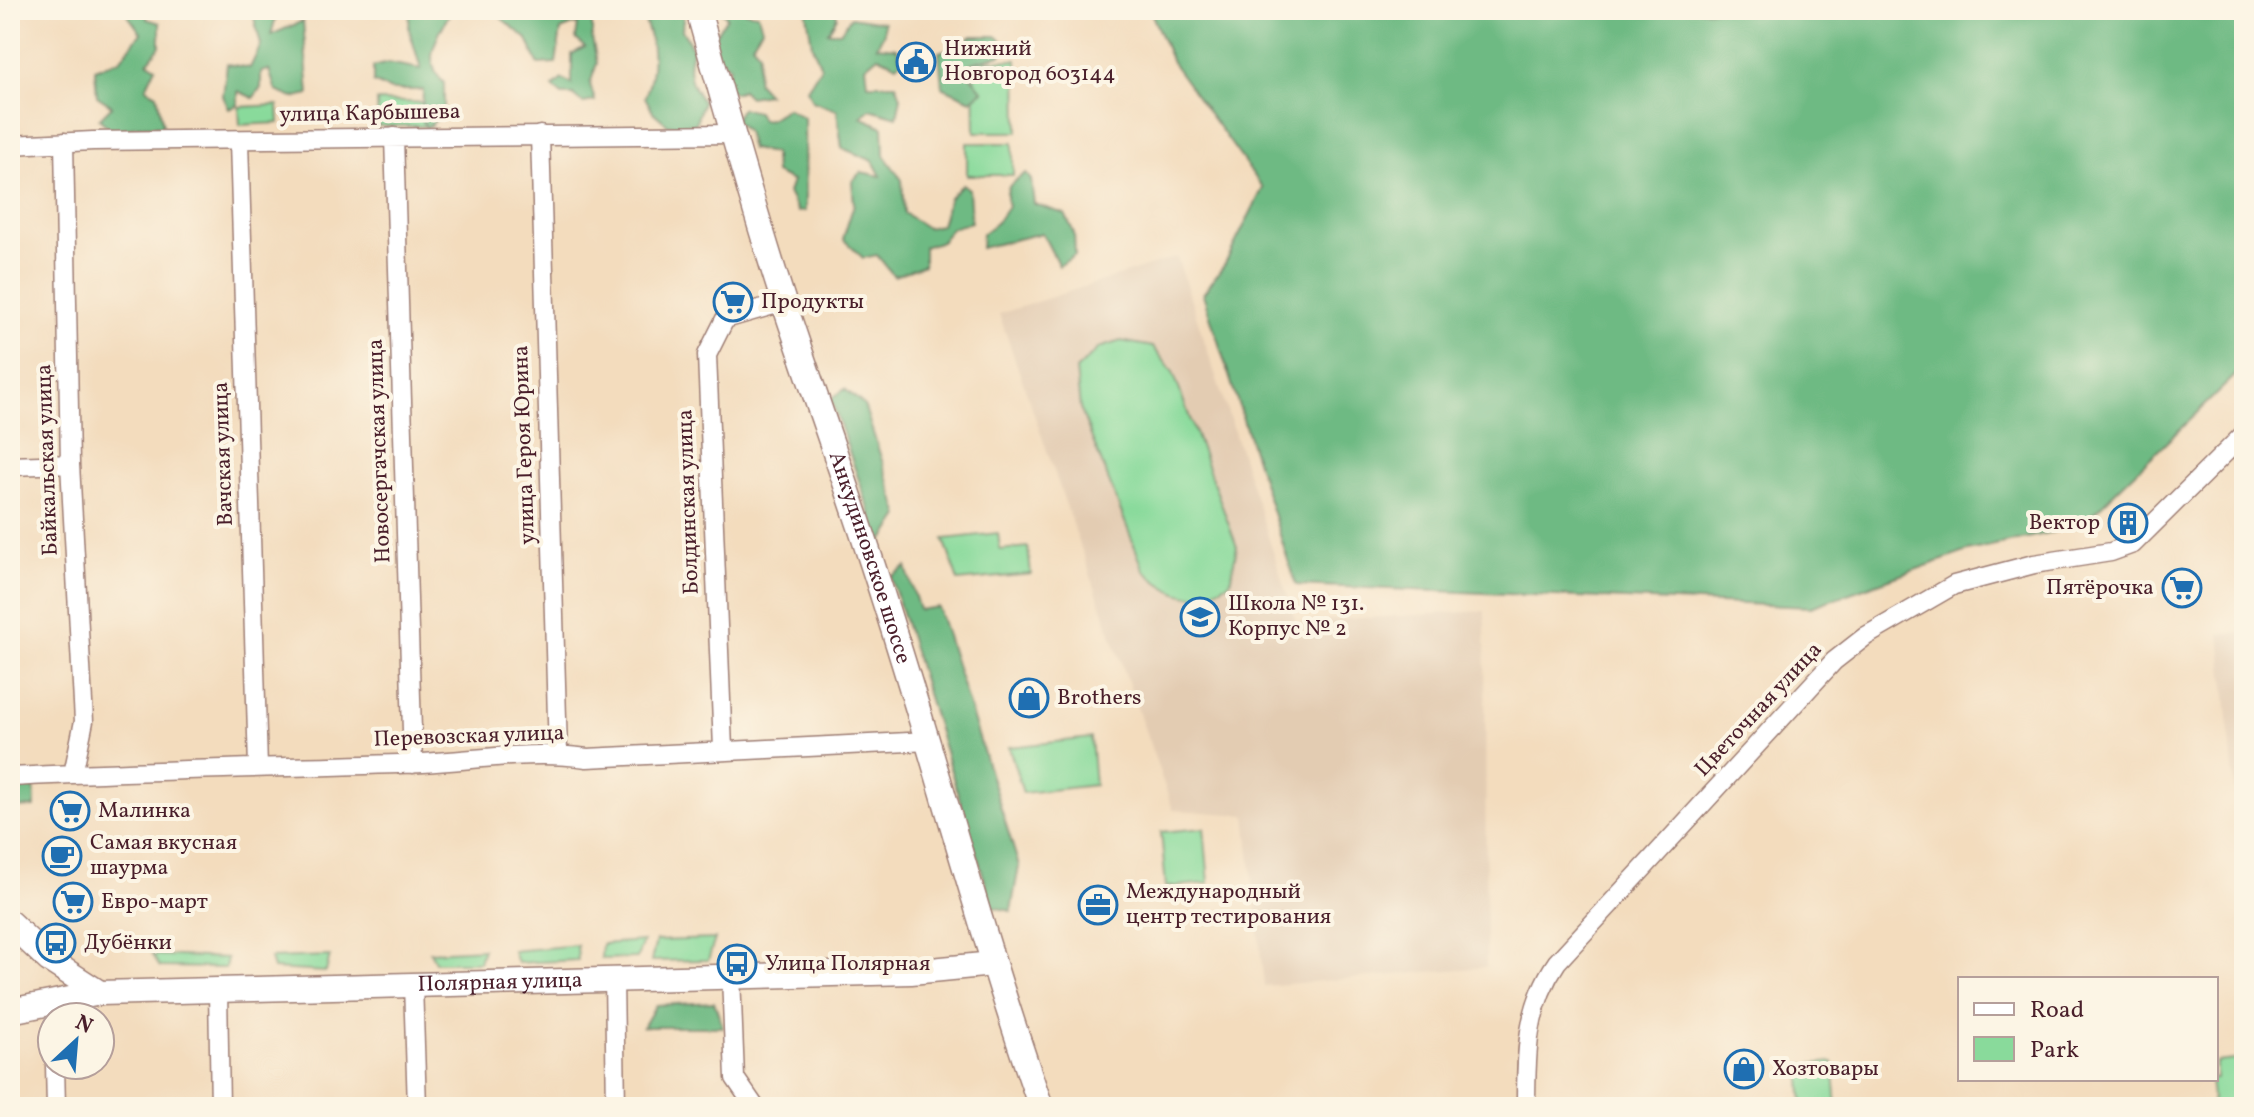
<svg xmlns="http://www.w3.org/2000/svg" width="2254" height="1117" font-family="Vollkorn,serif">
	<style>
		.built { fill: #e3ccb2 }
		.green { fill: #89da9b; stroke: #6a7c63; stroke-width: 2 }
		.forest { fill: #6eba83; stroke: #5c6c57; stroke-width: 2 }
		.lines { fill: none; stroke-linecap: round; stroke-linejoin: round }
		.street-casing { stroke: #9e7e74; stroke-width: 21 }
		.secondary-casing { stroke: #9e7e74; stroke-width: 27 }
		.street { stroke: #fff; stroke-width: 18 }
		.secondary { stroke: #fff; stroke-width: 24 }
		.labels { text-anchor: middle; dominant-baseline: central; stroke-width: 8; stroke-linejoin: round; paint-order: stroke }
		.poi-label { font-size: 22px; fill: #4a1f2b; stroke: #fcf5e5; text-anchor: start }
		.street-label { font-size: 22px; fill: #4a1f2b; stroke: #fcf5e5 }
	</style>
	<rect width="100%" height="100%" fill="#fcf5e5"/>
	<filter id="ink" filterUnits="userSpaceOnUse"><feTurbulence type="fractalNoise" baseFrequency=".0125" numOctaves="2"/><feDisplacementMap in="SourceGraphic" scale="16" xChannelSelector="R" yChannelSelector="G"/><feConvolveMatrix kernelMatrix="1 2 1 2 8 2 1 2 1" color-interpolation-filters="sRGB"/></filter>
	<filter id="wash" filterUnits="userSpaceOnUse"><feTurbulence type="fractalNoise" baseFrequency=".006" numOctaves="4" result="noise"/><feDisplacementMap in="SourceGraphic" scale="32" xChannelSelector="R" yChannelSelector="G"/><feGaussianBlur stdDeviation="1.8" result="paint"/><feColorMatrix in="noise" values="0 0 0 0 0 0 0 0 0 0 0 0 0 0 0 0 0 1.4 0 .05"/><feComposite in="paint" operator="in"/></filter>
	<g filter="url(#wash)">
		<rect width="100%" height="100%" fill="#f3dcbd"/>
		<!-- built -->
		<path class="built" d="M1177,257L1296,622L1485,611L1486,967L1264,986L1246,815L1173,810L999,314Z
			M2244,633V874H2243L2220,634Z"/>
		<!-- green -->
		<path class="green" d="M1017,60L1018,132H975L974,61Z
			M377,101L431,103L432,126H378Z
			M278,105L279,123L240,125L239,107Z
			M967,143H1013V175H967Z
			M1121,341L1153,347L1173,372L1237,547L1230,582C1194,605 1174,598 1144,570L1080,408L1076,370L1099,348Z
			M998,533L1000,550L1028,547L1031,574L958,581L944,539Z
			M1091,738L1095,785L1023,793L1009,747Z
			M1204,828L1209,883L1166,887L1161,832Z
			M715,939L708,960L651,961L656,941Z
			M643,941L637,958L601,959L602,944Z
			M577,945L578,960L517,963L513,951Z
			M483,949L479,962H435L430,952Z
			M152,955L227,958L225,968L160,967Z
			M330,956L326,972L273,969L270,958Z
			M2244,1059V1107H2213L2210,1079H2216V1062Z
			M1833,1062L1837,1107H1803L1800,1065Z"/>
		<!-- forest -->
		<path class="forest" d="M128,10H147V19L160,23V46L148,62L156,67L146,88L157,94L163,126H136L114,132L99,119L112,106L97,96L95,69L120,60L141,33L127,14Z
			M252,10H273L277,13L271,35L303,21L309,94L293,98L276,91L269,70L261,72V88L253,98L238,91V105L229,109L223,96L227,64L250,68L261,45Z
			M410,10H451C439,36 419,59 444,83V114L426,128L422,119L423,90H391L373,82V67L388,63L421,69L409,29Z
			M498,10H545L552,23L561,10H592V38L597,63L590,84L595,101L583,103L573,95H562L553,87L562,79L572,84V54L585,47L576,39L578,23L561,30L556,63L538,64L527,39L501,18Z
			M646,10L684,11L682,30L693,49C685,70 690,84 703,102L695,125H668L653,112L645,97C656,68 655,43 642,15Z
			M720,10H745V12L758,14L762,28L752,44L759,52L757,82L768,94L749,97L742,90L734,93L724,85L730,67L717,56L713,38L727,17Z
			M809,10H836L837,17L828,32H840L851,17L884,22V33L877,46L897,48L901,61L897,65L878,56L866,66L868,84H896L901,97L897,117L870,109L861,117L883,127L884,155L902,180L904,213L927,228L941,225L949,198L963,184L969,189L971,222L951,228L942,241L924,247V265L894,276L877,255L863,258L843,239L854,204L852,181L861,172L881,176L873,161L842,148L837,110L812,101L807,89L821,67L812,45L807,14Z
			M1150,10H2244V367L2080,526L1968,551L1811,607L1296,585L1203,294L1225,264L1263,188L1172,62Z
			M972,36H996L1008,45L1001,55L971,63V77L983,91L971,100L942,87L939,52L961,45Z
			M742,108L757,112L761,120L770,119L787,108L804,118L805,211L798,212L788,193L792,181L775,173L774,153L751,149L746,131L734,120Z
			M1026,173L1031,180L1034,204L1065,214L1074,233L1075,255L1059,266L1042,233L981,248L982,234L996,223L1008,206C1004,186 1010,184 1026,173Z
			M845,389L864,405L900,516L881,544L831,399Z
			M906,567L919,610L938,607L1019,866L1011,911L993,907L891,577Z
			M34,780L35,807L10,808V783Z
			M714,1002L723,1027H643L656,1005Z"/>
	</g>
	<g filter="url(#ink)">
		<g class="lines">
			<defs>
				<path id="street" d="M540,135L558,753
					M394,137L413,764
					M239,141L258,767
					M64,142L70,464L84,721L73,774
					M10,145L93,141L732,134
					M10,466L70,464
					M723,749L707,355L725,319L784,302
					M10,777C140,770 269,768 399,764C461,763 525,749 587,758L929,741
					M731,975L735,1078L755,1107
					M614,979L616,1107
					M413,984L417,1107
					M218,990L220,1107
					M55,1065L56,1107
					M1526,1107C1526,1055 1526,1007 1557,962L1834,661L1866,636L1954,585L2034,564L2111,552L2133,544L2244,434"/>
				<g id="secondary">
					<path id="s1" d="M698,10C725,107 752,204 783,300C818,406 856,510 889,616C941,779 984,945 1041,1107"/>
					<path d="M10,923L49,960L100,993"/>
					<path id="s2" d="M10,1011L100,993L911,972L993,964"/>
				</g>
			</defs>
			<!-- street casing -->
			<use href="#street" class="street-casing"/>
			<!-- secondary casing -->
			<use href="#secondary" class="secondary-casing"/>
			<!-- street -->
			<use href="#street" class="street"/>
			<!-- secondary -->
			<use href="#secondary" class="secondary"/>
		</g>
	</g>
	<!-- icons -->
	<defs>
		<symbol id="civic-ring" viewBox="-11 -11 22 22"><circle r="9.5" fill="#fcf5e5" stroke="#1f6fb2" stroke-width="1.5"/><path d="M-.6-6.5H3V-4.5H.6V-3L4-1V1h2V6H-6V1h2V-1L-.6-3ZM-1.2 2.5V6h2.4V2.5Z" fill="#1f6fb2"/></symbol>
		<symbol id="supermarket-ring" viewBox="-11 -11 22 22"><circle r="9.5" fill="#fcf5e5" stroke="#1f6fb2" stroke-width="1.5"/><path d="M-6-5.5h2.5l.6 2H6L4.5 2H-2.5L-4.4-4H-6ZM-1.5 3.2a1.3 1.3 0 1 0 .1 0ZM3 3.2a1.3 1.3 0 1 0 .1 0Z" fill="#1f6fb2"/></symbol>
		<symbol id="building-ring" viewBox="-11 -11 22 22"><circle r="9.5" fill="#fcf5e5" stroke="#1f6fb2" stroke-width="1.5"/><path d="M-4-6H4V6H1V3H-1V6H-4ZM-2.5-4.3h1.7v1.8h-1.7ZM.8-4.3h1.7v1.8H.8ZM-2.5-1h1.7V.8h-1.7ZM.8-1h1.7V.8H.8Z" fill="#1f6fb2"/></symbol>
		<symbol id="school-ring" viewBox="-11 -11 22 22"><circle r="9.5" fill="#fcf5e5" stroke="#1f6fb2" stroke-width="1.5"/><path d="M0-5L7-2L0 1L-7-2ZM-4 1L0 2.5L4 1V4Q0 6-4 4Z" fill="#1f6fb2"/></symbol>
		<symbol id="shop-ring" viewBox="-11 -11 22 22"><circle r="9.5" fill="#fcf5e5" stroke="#1f6fb2" stroke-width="1.5"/><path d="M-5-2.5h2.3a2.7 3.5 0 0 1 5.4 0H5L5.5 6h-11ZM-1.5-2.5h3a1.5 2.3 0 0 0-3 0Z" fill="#1f6fb2"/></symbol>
		<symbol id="cafe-ring" viewBox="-11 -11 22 22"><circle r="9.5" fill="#fcf5e5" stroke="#1f6fb2" stroke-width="1.5"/><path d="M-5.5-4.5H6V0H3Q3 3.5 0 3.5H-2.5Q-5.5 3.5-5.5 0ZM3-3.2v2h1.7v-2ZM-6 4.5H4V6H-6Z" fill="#1f6fb2"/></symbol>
		<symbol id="office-ring" viewBox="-11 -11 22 22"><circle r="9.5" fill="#fcf5e5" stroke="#1f6fb2" stroke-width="1.5"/><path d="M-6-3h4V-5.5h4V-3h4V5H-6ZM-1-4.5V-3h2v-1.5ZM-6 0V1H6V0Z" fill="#1f6fb2"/></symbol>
		<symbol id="bus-ring" viewBox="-11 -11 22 22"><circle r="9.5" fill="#fcf5e5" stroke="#1f6fb2" stroke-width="1.5"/><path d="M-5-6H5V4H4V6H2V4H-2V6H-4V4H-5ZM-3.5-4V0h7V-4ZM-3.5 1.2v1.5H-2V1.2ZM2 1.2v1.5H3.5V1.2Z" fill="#1f6fb2"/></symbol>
	</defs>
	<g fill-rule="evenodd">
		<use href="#civic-ring" x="894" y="40" width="44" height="44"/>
		<use href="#supermarket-ring" x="711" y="280" width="44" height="44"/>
		<use href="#building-ring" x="2106" y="501" width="44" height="44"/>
		<use href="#supermarket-ring" x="2160" y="566" width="44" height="44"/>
		<use href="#school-ring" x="1178" y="595" width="44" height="44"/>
		<use href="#shop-ring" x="1007" y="676" width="44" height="44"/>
		<use href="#supermarket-ring" x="48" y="789" width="44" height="44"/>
		<use href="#cafe-ring" x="40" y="834" width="44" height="44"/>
		<use href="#supermarket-ring" x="51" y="880" width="44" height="44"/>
		<use href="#office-ring" x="1076" y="883" width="44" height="44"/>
		<use href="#bus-ring" x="34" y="921" width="44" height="44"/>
		<use href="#bus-ring" x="715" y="942" width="44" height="44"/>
		<use href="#shop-ring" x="1722" y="1047" width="44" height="44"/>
	</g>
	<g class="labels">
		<!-- poi labels -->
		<g class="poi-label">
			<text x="944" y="49">Нижний<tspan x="944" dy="25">Новгород 603144</tspan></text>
			<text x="761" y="302">Продукты</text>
			<text x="2100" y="523" text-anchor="end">Вектор</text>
			<text x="2154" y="588" text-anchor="end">Пятёрочка</text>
			<text x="1228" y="604">Школа № 131.<tspan x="1228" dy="25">Корпус № 2</tspan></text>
			<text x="1057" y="698">Brothers</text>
			<text x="98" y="811">Малинка</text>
			<text x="90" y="843">Самая вкусная<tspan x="90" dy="25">шаурма</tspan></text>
			<text x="1126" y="892">Международный<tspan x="1126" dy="25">центр тестирования</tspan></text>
			<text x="101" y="902">Евро-март</text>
			<text x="84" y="943">Дубёнки</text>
			<text x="765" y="964">Улица Полярная</text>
			<text x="1772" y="1069">Хозтовары</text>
		</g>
		<!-- street labels -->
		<g class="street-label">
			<text transform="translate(370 114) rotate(-1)">улица Карбышева</text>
			<text transform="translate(525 445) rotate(-92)">улица Героя Юрина</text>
			<text transform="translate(380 451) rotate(-92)">Новосергачская улица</text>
			<text transform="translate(224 454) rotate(-92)">Вачская улица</text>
			<text transform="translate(48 460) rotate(-92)">Байкальская улица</text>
			<text transform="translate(689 502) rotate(-92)">Болдинская улица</text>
			<text stroke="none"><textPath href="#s1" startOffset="574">Анкудиновское шоссе</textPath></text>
			<text transform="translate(1759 710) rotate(-47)">Цветочная улица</text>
			<text transform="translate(469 737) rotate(-2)">Перевозская улица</text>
			<text stroke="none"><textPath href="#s2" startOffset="492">Полярная улица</textPath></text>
		</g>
	</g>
	<!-- margin -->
	<rect width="2254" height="1117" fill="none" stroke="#fcf5e5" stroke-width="40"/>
	<!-- legend -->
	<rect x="1958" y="977" width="260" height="104" fill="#fcf5e5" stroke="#b59f9b" stroke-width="2"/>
	<rect x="1974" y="1003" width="40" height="12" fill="#ffffff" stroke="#b59f9b" stroke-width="2"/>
	<text x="2030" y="1017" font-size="24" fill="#4a1f2b">Road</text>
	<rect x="1974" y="1037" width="40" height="24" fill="#89da9b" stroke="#b59f9b" stroke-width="2"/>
	<text x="2030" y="1057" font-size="24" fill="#4a1f2b">Park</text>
	<!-- north arrow -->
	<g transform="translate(76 1041) rotate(26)"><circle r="38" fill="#fcf5e5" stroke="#b59f9b" stroke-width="2"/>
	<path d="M0-6L14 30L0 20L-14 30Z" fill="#1f6fb2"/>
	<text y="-12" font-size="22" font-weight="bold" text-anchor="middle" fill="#4a1f2b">N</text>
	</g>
</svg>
